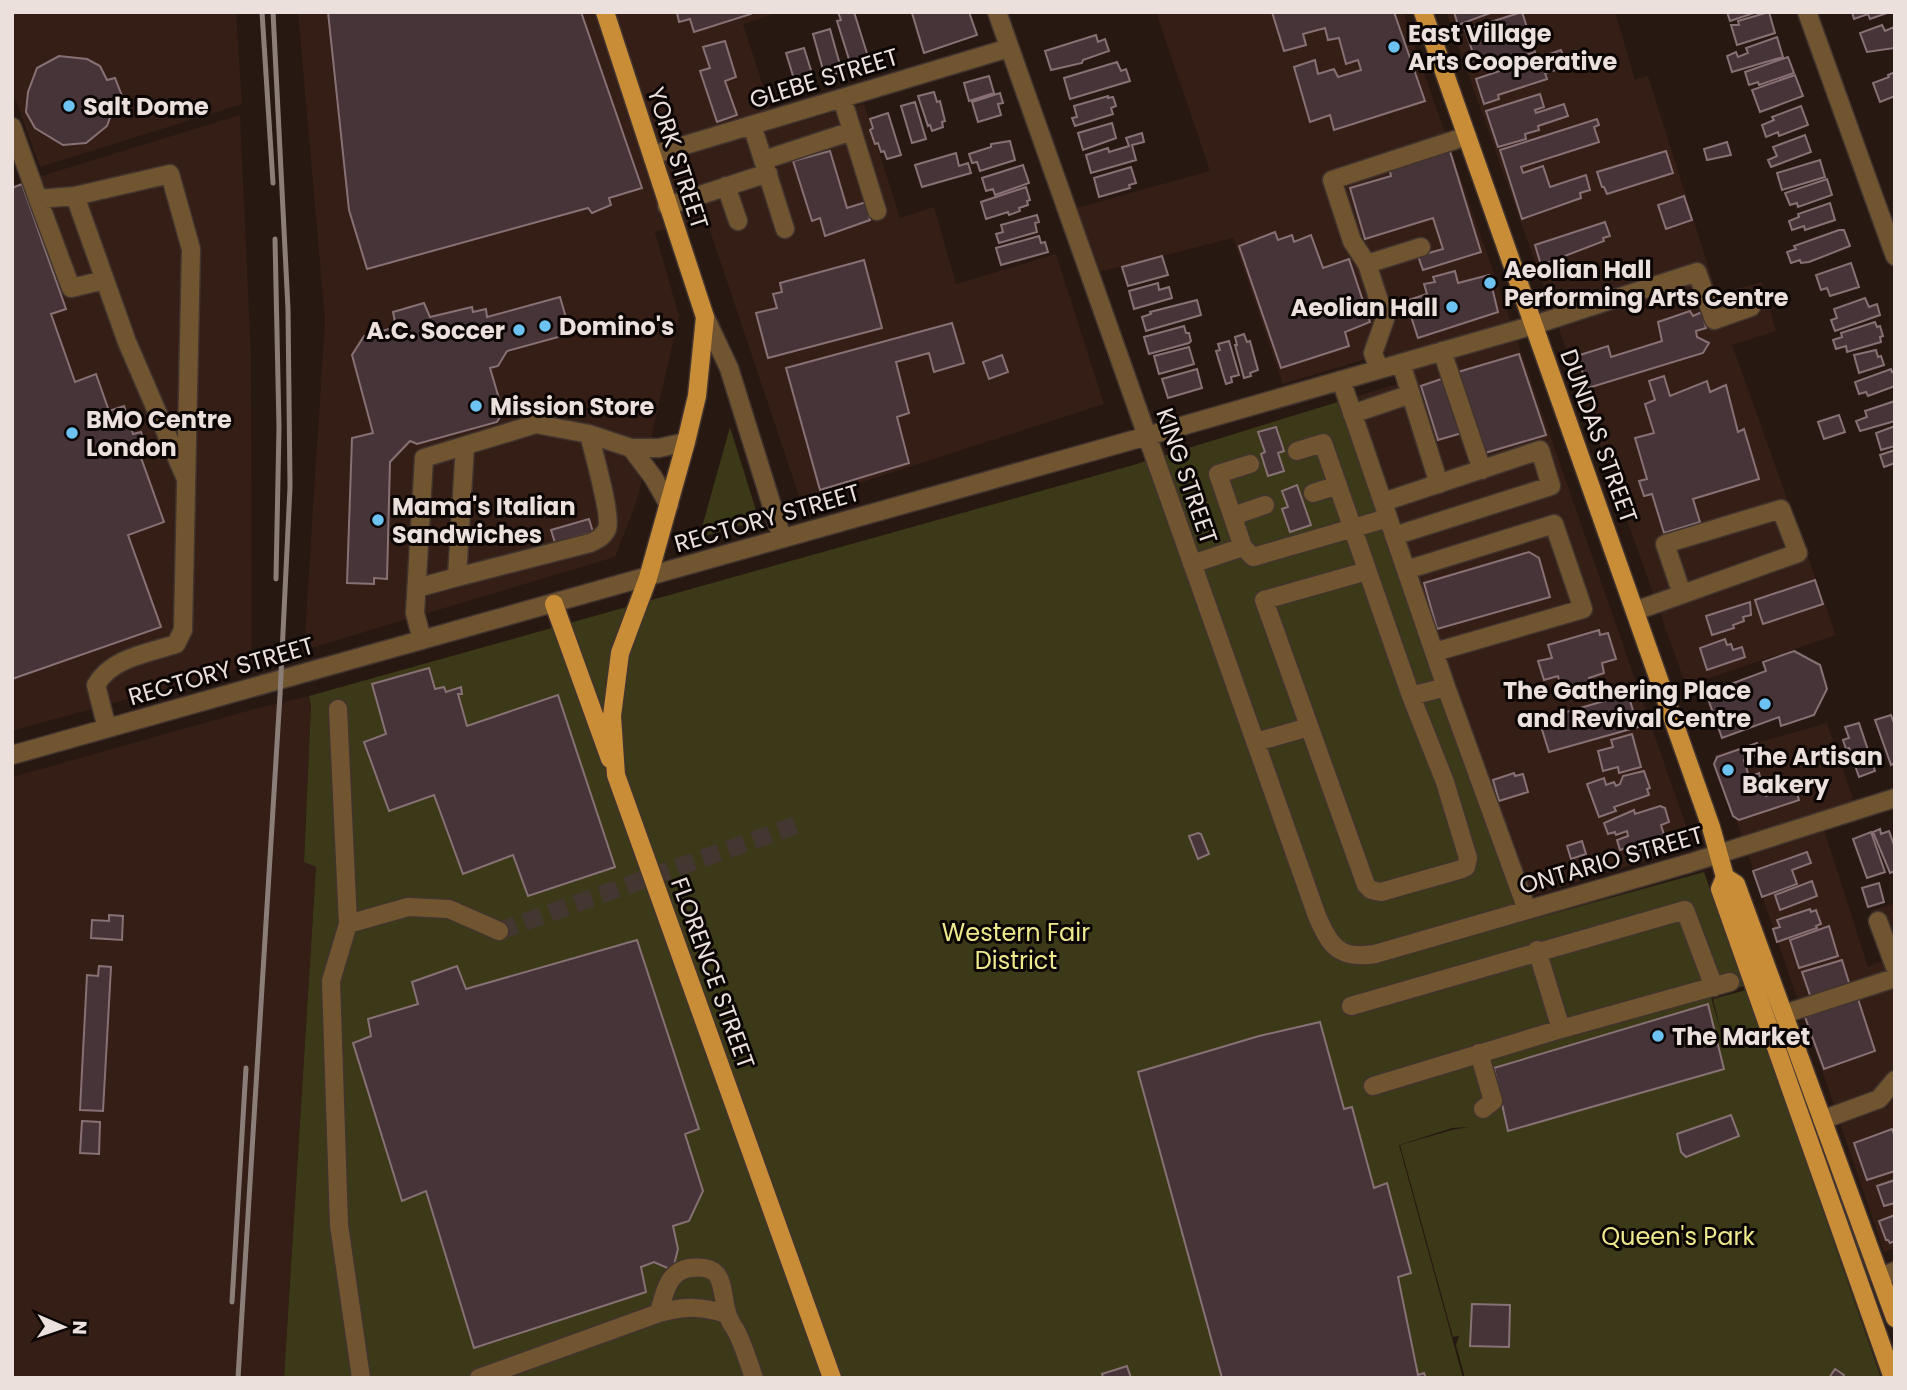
<svg xmlns="http://www.w3.org/2000/svg" width="1907" height="1390" font-family="Poppins,sans-serif">
	<style>
		.built { fill: #341e16 }
		.green { fill: #3b3917 }
		.building { fill: #473438; stroke: #877175; stroke-width: 2 }
		.lines { fill: none; stroke-linecap: round; stroke-linejoin: round }
		.minor-tunnel { stroke: #443630; stroke-width: 18; stroke-dasharray: 18 9; stroke-linecap: butt }
		.minor-casing { stroke: #42342e; stroke-width: 21 }
		.major-casing { stroke: #42342e; stroke-width: 21 }
		.minor { stroke: #715530; stroke-width: 18 }
		.major { stroke: #c98d38; stroke-width: 18 }
		.rail { stroke: #8b7e79; stroke-width: 5 }
		.poi-dot { fill: #6cc3f2; stroke: #0b0504; stroke-width: 2.5 }
		.labels { text-anchor: middle; dominant-baseline: central; stroke-width: 6; stroke-linejoin: round; paint-order: stroke }
		.poi-label { font-size: 24px; font-weight: bold; fill: #ebe0dc; stroke: #0b0504; text-anchor: start }
		.street-label { font-size: 24px; fill: #ebe0dc; stroke: #0b0504 }
		.park-label { font-size: 24px; fill: #ede98c; stroke: #0b0504 }
	</style>
	<rect width="100%" height="100%" fill="#271812"/>
	<!-- built -->
	<path class="built" d="M12,12H236L242,104L40,167L12,90Z
		M298,12H779L743,24L768,101L773,129L864,104L900,218L934,207L956,284L1056,254L1104,404L801,502L706,219L655,232L679,316L637,500L615,557L304,650L325,320Z
		M1156,12H1403L1693,846L1516,901L1341,401L1397,384L1386,353L1283,384L1233,238L1099,272L1076,208L1210,171Z
		M1446,12H1615L1635,80L1648,76L1717,294L1762,282L1776,331L1732,345L1836,635L1686,686Z
		M240,115L251,355L252,665L12,731V185Z
		M309,696L311,705L304,861L316,866L284,1378H12V777L258,708Z
		M1827,723L1853,799L1824,830L1868,967L1889,957L1871,911L1895,903V1248L1884,1252L1714,755Z"/>
	<!-- green -->
	<path class="green" d="M1341,401L1523,922L1704,872L1744,986L1711,997L1722,1036L1713,999L1746,990L1881,1378H1465L1456,1345L1459,1336L1453,1337L1400,1145L1452,1130L1468,1127L1452,1128L1399,1145L1463,1378H284L316,867L304,862L311,705L309,696L1130,466Z
		M730,427L759,520L699,538Z"/>
	<!-- building -->
	<path class="building" d="M328,12H581L642,188L609,198L611,205L592,213L588,208L367,269L349,210Z
		M681,12H750L751,14L694,32L690,19L679,22L677,13Z
		M838,12H854L870,63L852,69L837,21L841,20Z
		M917,12H969L977,35L924,53L912,13Z
		M1272,12H1394L1425,101L1334,130L1330,115L1310,122L1294,67L1315,60L1318,74L1334,69L1338,77L1361,70L1358,60L1346,64L1339,38L1328,40L1325,28L1303,34L1306,45L1284,51Z
		M1454,12H1493L1458,25Z
		M1522,12L1535,52L1474,71L1469,54L1473,53L1465,30Z
		M1727,12H1757L1730,21Z
		M1769,12L1775,33L1737,45L1731,25H1739L1738,21Z
		M1852,12H1890L1870,19L1868,14L1854,19Z
		M1882,25L1885,31L1894,27L1895,48L1867,52L1860,33Z
		M830,29L842,72L825,77L813,34Z
		M1096,35L1098,42L1105,39L1109,51L1083,60L1082,63L1051,70L1045,51Z
		M1777,37L1783,57L1732,72L1727,56L1736,52L1738,57L1748,53L1746,48Z
		M725,41L736,77L725,81L737,115L717,122L700,71L710,68L703,47Z
		M804,48L816,86L798,92L786,53Z
		M1561,50L1567,67L1545,73L1547,79L1498,95L1499,99L1484,104L1476,79Z
		M59,56L87,59L100,66L107,80L115,78L122,96L112,100V112L107,126L86,143L63,145L35,128L26,112L28,92L37,68Z
		M1788,57L1794,73L1759,85L1758,82L1749,85L1745,72Z
		M1117,62L1121,71L1126,69L1130,81L1070,99L1064,78Z
		M1895,72V96L1880,102L1873,83L1889,77L1888,75Z
		M1795,75L1803,96L1760,112L1752,90Z
		M989,76L994,93L969,101L964,83Z
		M934,92L937,102L940,101L945,121L942,122L943,127L932,131L930,125L928,126L918,96Z
		M1000,93L1003,103L998,104L1001,115L978,122L972,102Z
		M1540,94L1544,107L1535,110L1536,113L1564,104L1568,116L1538,126L1539,130L1525,134L1526,139L1498,147L1486,111Z
		M1108,96V98L1113,97L1116,106L1111,108L1113,114L1075,126L1072,118L1077,117L1074,106Z
		M915,102L926,139L912,143L901,106Z
		M1801,106L1808,125L1779,136L1778,132L1766,137L1762,125L1774,120L1772,117Z
		M888,113L901,155L887,159L884,151L881,152L878,143L875,144L870,130L873,128L870,119Z
		M1597,119L1599,125L1594,127L1599,142L1521,167L1523,173L1543,166L1550,187L1586,175L1590,190L1580,193L1581,198L1522,219L1500,150Z
		M1112,123L1116,138L1083,150L1078,133Z
		M1142,133L1144,142L1132,145L1136,160L1091,173L1086,155L1108,148L1109,152L1129,146L1126,138Z
		M1805,135L1811,152L1771,167L1768,160L1777,156L1773,147Z
		M1010,141L1015,160L980,171L977,162L972,163L969,154L991,147V144Z
		M1727,142L1731,155L1707,160L1704,149Z
		M1449,148L1481,252L1423,270L1418,256L1443,249L1433,218L1365,239L1350,188L1391,176L1389,167Z
		M830,151L847,208L866,202L870,220L825,236L820,218L812,221L793,161Z
		M1666,151L1673,173L1607,194L1604,187H1602L1597,172Z
		M956,153L959,166L968,163L971,173L922,187L915,165Z
		M1820,160L1825,177L1782,190L1777,173Z
		M1023,165L1029,183L995,195L993,189L986,191L982,178Z
		M1131,167L1136,183L1129,185L1130,188L1099,197L1094,178Z
		M1827,179L1832,195L1798,207L1797,203L1790,205L1785,193Z
		M22,184L66,309L51,314L75,382L96,374L109,411L124,406L133,434L141,432L147,450L139,452L164,522L128,535L161,627L12,679V188Z
		M1026,187L1030,200L1027,201L1028,205L1019,208L1020,211L1009,215L1008,212L986,219L981,202Z
		M1684,196L1692,220L1666,229L1658,205Z
		M1830,203L1835,220L1805,230L1804,226L1792,230L1789,221L1799,217L1798,214Z
		M1037,215L1039,222L1035,223L1037,232L999,243L996,234L1003,232L1001,225Z
		M1605,222L1610,236L1603,238L1604,241L1541,265L1535,245Z
		M1839,230H1844L1850,246L1809,262L1801,263L1800,260L1791,263L1787,252L1796,249L1794,246Z
		M1275,232L1278,240L1292,235L1294,242L1311,235L1323,268L1349,259L1370,322L1345,332L1349,346L1281,368L1239,246Z
		M1039,236L1041,243L1045,242L1048,252L1001,265L996,248Z
		M1162,256L1168,275L1128,286L1122,267Z
		M864,260L882,328L768,358L756,313L777,308L773,294L782,292L780,283Z
		M1851,263L1859,287L1830,296L1827,288L1821,290L1816,275Z
		M1455,271L1458,283L1489,275L1498,312L1418,338L1406,301L1427,294L1424,284L1435,282L1433,277Z
		M1158,283L1159,290L1169,287L1172,298L1134,309L1129,291Z
		M560,297L567,321L562,336L507,351L498,366L490,368L503,412L497,422L417,444L410,441L390,462L387,579L374,578V584L347,583L352,438L373,433L352,355L364,336L396,327L393,312L424,303L430,317L472,307L473,312L486,309L487,317Z
		M1865,298L1869,307L1877,304L1880,315L1835,331L1831,320L1837,318L1834,309Z
		M1197,300L1201,315L1146,331L1142,317L1151,314L1150,312Z
		M1690,311L1693,316L1702,312L1706,328L1696,331L1697,337L1709,343L1703,353L1588,388L1577,356L1608,346L1611,357L1662,341L1658,322Z
		M1875,322L1877,327L1880,326L1883,336L1880,337L1881,342L1847,352L1846,346L1836,349L1833,340L1842,337L1841,333Z
		M952,323L964,363L934,372L929,353L896,362L909,413L897,417L909,463L820,490L786,368Z
		M1184,326L1186,333H1189L1191,341L1189,343L1149,354L1144,337Z
		M1244,334L1247,342L1250,341L1258,370L1250,373L1251,376L1244,378L1235,345H1237L1235,337Z
		M1229,341L1239,375L1231,377L1232,382L1226,384L1216,351L1220,350L1218,344Z
		M1189,347L1194,364L1159,374L1154,356Z
		M1876,350L1878,357L1881,356L1884,365L1859,373L1854,355Z
		M1519,354L1546,435L1485,453L1458,372Z
		M1002,355L1008,372L989,379L983,362Z
		M1197,369L1202,388L1168,398L1162,379Z
		M1891,369L1892,372L1895,371V386L1868,396L1866,392L1859,394L1855,382Z
		M1664,376L1670,396L1707,381L1710,392L1726,385L1738,432L1744,429L1759,479L1693,499L1700,522L1664,533L1652,494L1644,496L1639,481L1647,479L1635,438L1654,433L1645,404L1655,400L1649,381Z
		M1444,378L1462,433L1438,440L1421,386Z
		M1895,401V421L1860,431L1856,421L1867,417L1865,411Z
		M1839,415L1845,432L1824,439L1818,422Z
		M1895,426V446L1881,450L1876,433Z
		M1276,427L1284,451L1278,453L1284,471L1268,476L1261,454L1265,452L1258,432Z
		M1895,450V463L1884,467L1880,455Z
		M1297,485L1311,525L1290,532L1282,509L1288,507L1282,491Z
		M589,519L593,532L555,543L551,530Z
		M1529,552L1539,558L1550,597L1437,629L1424,583Z
		M1815,580L1823,604L1763,624L1755,600Z
		M1750,602L1751,615L1743,617L1744,621L1733,625L1734,628L1712,635L1706,616Z
		M1599,630L1600,635L1608,633L1616,659L1602,663L1604,673L1589,678L1592,691L1564,699L1558,676L1544,680L1538,661L1552,658L1548,645Z
		M1725,639L1727,645L1731,644L1733,650L1742,647L1745,657L1707,670L1700,648Z
		M1794,651L1820,665L1827,689L1814,715L1781,726L1779,717L1722,738L1706,693L1766,671L1763,662Z
		M429,668L435,689L444,687L446,692L461,687L462,694H458L467,726L558,695L615,867L528,896L513,855L463,874L434,795L389,811L364,742L386,734L372,684Z
		M1628,694L1638,727L1549,752L1539,720Z
		M1891,715L1895,726V763L1891,765L1875,720Z
		M1859,723L1875,771L1859,777L1849,748L1846,749L1843,740L1849,738L1845,727Z
		M1632,734L1641,767L1619,773L1618,767L1603,771L1598,751L1613,747L1611,740Z
		M1757,743L1762,753L1744,760L1749,777L1759,773L1766,796L1795,785L1799,800L1739,820L1733,816L1714,764L1717,757Z
		M1644,771L1650,788L1647,789L1649,795L1614,807L1616,811L1599,817L1587,784L1604,778L1606,785L1614,782L1616,786L1620,784L1623,776Z
		M1514,773L1515,776L1523,774L1528,792L1499,801L1493,780Z
		M1660,806L1665,808L1669,822L1661,825L1665,838L1647,844L1649,847L1635,852L1633,846L1620,850L1617,840L1628,836L1627,831L1616,835L1615,832L1608,834L1604,823L1634,810L1635,814Z
		M1880,829L1881,834L1889,831L1895,848V871L1890,873L1873,832Z
		M1871,832L1885,872L1867,878L1853,839Z
		M1198,833L1201,834L1209,854L1198,859L1189,836Z
		M1582,841L1586,854L1571,859L1567,846Z
		M1807,852L1811,863L1792,870L1797,884L1762,897L1753,871Z
		M1812,881L1817,896L1780,910L1775,895Z
		M1879,883L1884,902L1868,907L1862,888Z
		M1810,909L1811,912L1816,910L1821,924L1816,926L1817,928L1777,942L1773,929L1780,927L1777,920Z
		M109,915L123,916L122,940L91,938L92,920L109,921Z
		M1829,926L1838,956L1799,968L1790,940Z
		M637,940L699,1129L685,1134L703,1191L689,1221L673,1226L678,1249L674,1265L672,1270L654,1262L641,1267L646,1292L474,1348L426,1191L402,1201L353,1043L371,1036L368,1019L418,1004L412,982L457,966L466,989Z
		M1842,960L1851,989L1812,1001L1802,972Z
		M99,966L111,967L103,1111L80,1110L87,975L98,976Z
		M1858,999L1875,1051L1824,1069L1805,1017Z
		M1708,1004L1724,1069L1508,1131L1494,1068Z
		M1320,1022L1344,1109L1352,1107L1374,1188L1387,1183L1411,1273L1398,1277L1418,1375L1424,1373L1426,1378H1222L1138,1072L1259,1036Z
		M1731,1115L1739,1136L1686,1157L1681,1152L1677,1134Z
		M82,1121L100,1122L99,1154L80,1153Z
		M1892,1129L1895,1137V1171L1867,1180L1854,1143Z
		M1895,1180V1203L1884,1206L1877,1186Z
		M1895,1215V1241L1890,1243L1888,1240H1886L1879,1221Z
		M1472,1304L1510,1305L1509,1347L1470,1346Z
		M1127,1366L1131,1378H1103L1102,1374Z
		M1835,1369L1844,1375L1842,1378H1829Z"/>
	<g class="lines">
		<!-- minor-tunnel -->
		<path class="minor-tunnel" d="M499,931L802,823"/>
		<defs>
			<path id="minor" d="M997,12L1317,916C1330,946 1339,960 1375,954L1690,863L1895,798
				M1807,12L1895,256
				M842,98L877,211
				M752,125L785,229
				M12,127L38,199L75,196
				M652,155L1009,48
				M764,160L852,131
				M726,186L738,221
				M38,199L71,288L105,280
				M667,206L768,173
				M1421,247L1367,264L1352,241L1332,180L1467,136
				M1367,264L1385,319L1373,353L1379,369
				M705,317L729,368L782,538
				M1442,351L1482,470
				M1401,363L1439,484
				M1341,380L1446,687L1527,910
				M1352,414L1411,394
				M631,448L653,477L669,505
				M1297,451L1323,443L1411,696L1445,782L1468,858L1466,867L1462,869L1381,892L1371,890L1366,885L1264,600L1367,571
				M1313,493L1338,485
				M1383,502L1540,450L1551,486L1394,536
				M1233,516L1265,505
				M1243,547L1218,474L1250,464
				M1192,564L1243,547L1253,557L1388,518
				M1406,570L1554,524L1583,609L1435,652
				M457,577L590,543C597,540 603,537 607,529C612,516 593,451 589,434
				M417,588L457,577L465,446
				M1635,611L1798,553L1781,509L1665,544L1682,594
				M422,640L415,613L424,458L536,424L589,434L631,448H659L686,442
				M1411,696L1446,687
				M338,709L348,924
				M107,728L96,685C111,658 148,653 176,644L183,630L191,249L170,174L75,196L127,342L186,479
				M1256,742L1309,727
				M12,755L1147,436L1534,325L1697,272L1714,320L1751,307
				M1878,921L1895,967
				M1537,950L1561,1029
				M1351,1006L1685,910L1714,987
				M1784,1014L1895,978
				M1479,1053L1493,1101L1483,1109
				M1373,1086L1561,1029L1730,982
				M1822,1120L1879,1099L1895,1080
				M1880,1277L1895,1271
				M659,1313C686,1306 700,1306 727,1314
				M361,1378L339,1225L331,981L348,924L408,907L449,909L499,931
				M479,1378L659,1313C664,1295 667,1271 690,1268C727,1263 720,1289 727,1313C729,1322 736,1329 739,1337C745,1350 749,1364 754,1378"/>
			<path id="major" d="M605,12L705,317L697,396L686,442L648,578L620,653L612,716L616,775L832,1378
				M1423,12L1711,827L1725,877L1720,889L1893,1378
				M554,604L610,759
				M1725,877L1736,884L1895,1318"/>
		</defs>
		<!-- minor casing -->
		<use href="#minor" class="minor-casing"/>
		<!-- major casing -->
		<use href="#major" class="major-casing"/>
		<!-- minor -->
		<use href="#minor" class="minor"/>
		<!-- major -->
		<use href="#major" class="major"/>
		<!-- rail -->
		<path class="rail" d="M262,12L273,183
			M275,239L279,427L276,579
			M232,1302L246,1068
			M238,1378L280,695L290,487L288,309L273,12"/>
	</g>
	<!-- markers -->
	<g class="poi-dot">
		<circle cx="1394" cy="47" r="7"/>
		<circle cx="69" cy="106" r="7"/>
		<circle cx="1490" cy="283" r="7"/>
		<circle cx="1452" cy="307" r="7"/>
		<circle cx="545" cy="326" r="7"/>
		<circle cx="519" cy="330" r="7"/>
		<circle cx="476" cy="406" r="7"/>
		<circle cx="72" cy="433" r="7"/>
		<circle cx="378" cy="520" r="7"/>
		<circle cx="1765" cy="704" r="7"/>
		<circle cx="1728" cy="770" r="7"/>
		<circle cx="1658" cy="1036" r="7"/>
	</g>
	<g class="labels">
		<!-- poi labels -->
		<g class="poi-label">
			<text x="1408" y="33">East Village<tspan x="1408" dy="28">Arts Cooperative</tspan></text>
			<text x="83" y="106">Salt Dome</text>
			<text x="1504" y="269">Aeolian Hall<tspan x="1504" dy="28">Performing Arts Centre</tspan></text>
			<text x="1438" y="307" text-anchor="end">Aeolian Hall</text>
			<text x="559" y="326">Domino's</text>
			<text x="505" y="330" text-anchor="end">A.C. Soccer</text>
			<text x="490" y="406">Mission Store</text>
			<text x="86" y="419">BMO Centre<tspan x="86" dy="28">London</tspan></text>
			<text x="392" y="506">Mama's Italian<tspan x="392" dy="28">Sandwiches</tspan></text>
			<text x="1751" y="690" text-anchor="end">The Gathering Place<tspan x="1751" dy="28">and Revival Centre</tspan></text>
			<text x="1742" y="756">The Artisan<tspan x="1742" dy="28">Bakery</tspan></text>
			<text x="1672" y="1036">The Market</text>
		</g>
		<!-- street labels -->
		<g class="street-label">
			<text transform="translate(824 78) rotate(-17)">GLEBE STREET</text>
			<text transform="translate(678 158) rotate(72)">YORK STREET</text>
			<text transform="translate(1599 436) rotate(70)">DUNDAS STREET</text>
			<text transform="translate(1187 476) rotate(71)">KING STREET</text>
			<text transform="translate(767 518) rotate(-16)">RECTORY STREET</text>
			<text transform="translate(221 671) rotate(-16)">RECTORY STREET</text>
			<text transform="translate(1611 860) rotate(-16)">ONTARIO STREET</text>
			<text transform="translate(713 973) rotate(70)">FLORENCE STREET</text>
		</g>
		<!-- park labels -->
		<g class="park-label">
			<text x="1016" y="932">Western Fair<tspan x="1016" dy="28">District</tspan></text>
			<text x="1678" y="1236">Queen's Park</text>
		</g>
	</g>
	<!-- border -->
	<rect width="1907" height="1390" fill="none" stroke="#ebe0dc" stroke-width="28"/>
	<!-- north arrow -->
	<g transform="translate(63 1327) rotate(92)" stroke="#0b0504" stroke-width="5" paint-order="stroke">
	<path d="M0-5L12 26L0 18L-12 26Z" fill="#ebe0dc"/>
	<text y="-10" font-size="19" font-weight="bold" text-anchor="middle" fill="#ebe0dc">N</text>
	</g>
</svg>
